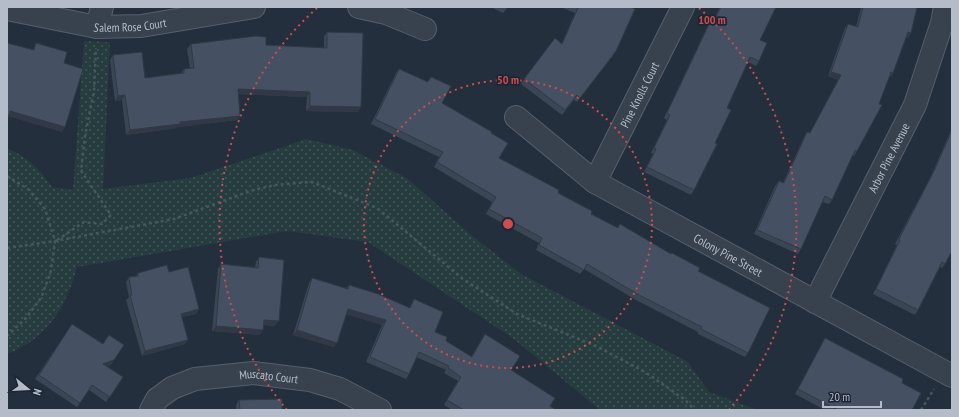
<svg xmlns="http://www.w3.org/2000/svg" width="959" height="417" font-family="'PT Sans Narrow',sans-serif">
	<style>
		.park { fill: url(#park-dots) }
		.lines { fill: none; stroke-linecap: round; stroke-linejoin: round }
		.minor-casing { stroke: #565f6c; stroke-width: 24 }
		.path { stroke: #44595c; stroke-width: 2.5; stroke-dasharray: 3 3; stroke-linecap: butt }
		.minor { stroke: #38414e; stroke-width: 22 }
		.wall { fill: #3b4654 }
		.shaded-wall { fill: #303945 }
		.building { fill: #455162; stroke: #303945 }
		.ring { fill: none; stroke: #ce4d50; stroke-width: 2; stroke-dasharray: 2 4 }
		.labels { text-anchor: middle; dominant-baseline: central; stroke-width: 3.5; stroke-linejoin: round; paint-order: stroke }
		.street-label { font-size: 12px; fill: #b4bcc9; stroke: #1d2633 }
		.centre { fill: #ce4d50; stroke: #1d2633; stroke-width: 2 }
		.ring-label { font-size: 12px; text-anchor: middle; font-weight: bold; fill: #ce4d50; stroke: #1d2633; stroke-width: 3.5; stroke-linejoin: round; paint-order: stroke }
	</style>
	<defs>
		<pattern id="park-dots" width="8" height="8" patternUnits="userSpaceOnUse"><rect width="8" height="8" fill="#263c3f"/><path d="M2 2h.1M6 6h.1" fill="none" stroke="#435659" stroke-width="1.8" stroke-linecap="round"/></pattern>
	</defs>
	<rect width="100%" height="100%" fill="#242f3e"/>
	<!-- park -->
	<path class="park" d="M84,41L110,42L103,189L191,178L306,139L353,150L408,179L471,235L521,274L688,362L709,392L758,410H600L514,339L368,242L287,231L77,267C67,306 46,340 7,354V148C27,157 40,169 52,187L73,190Z"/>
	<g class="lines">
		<defs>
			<g id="minor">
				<path d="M359,7L386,13L425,29"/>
				<path id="s1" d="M7,9L97,27L141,26L254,7"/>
				<path d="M97,27L102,7"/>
				<path id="s2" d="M516,117L595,182L952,376"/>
				<path id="s3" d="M595,182L683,7"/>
				<path id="s4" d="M815,302L915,105L942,23L945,7"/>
				<path id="s5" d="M151,410L157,399L172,388L195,379L253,373L310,380L340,389L380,410"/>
			</g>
		</defs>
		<!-- minor casing -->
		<use href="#minor" class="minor-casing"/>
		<!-- path -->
		<path class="path" d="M7,176L28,189L45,209L55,241L51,271L41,298L26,318L7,336
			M57,240L84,222L102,224L111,215L81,171L85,136L94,91L96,48
			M7,248L55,241L174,219L250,191L275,185L312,182L377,208L463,279L517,314L596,346L645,372L684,399L695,410
			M921,410L934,389"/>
		<!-- minor -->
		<use href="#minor" class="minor"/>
	</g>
	<!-- wall -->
	<path class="wall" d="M491,7H508L503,13Z
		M564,7H630L613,56L577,102L574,100L562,115L521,84L524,79L562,43L575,13L563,8Z
		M720,7H776L760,40L759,61L756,66L748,62L727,108L715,143L694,190L691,195L644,172L653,154L651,153L667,120L664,118L709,23L712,18L714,19Z
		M861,7H917L911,33L908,38L906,37L893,73L890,77H889L857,151L854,156L852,155L832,200L829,204L822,202L801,249L798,254L754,234L775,186L779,181L783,183L804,137L807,132L810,133L838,80L828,76L845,28L848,24L856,27Z
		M327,32L361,107L358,112L306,111L307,97L238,94L240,116L237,120L178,127L177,128L126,135L122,100L115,101L110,60L113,55L145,78L181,73L184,69L190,68L187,49L191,44L266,45L324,48V37Z
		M7,43L33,50L36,43L64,63L62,132L9,116Z
		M399,69L427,82L431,77L442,103L491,133L499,158L558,193L591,214L617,228L620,224L698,271L748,353L745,357L698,334V332L636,300L584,269L580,274L536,250L539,243L486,214L492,202L434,167L439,157L371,124L396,73Z
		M952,128V251L945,264L942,268L940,267L918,310L915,315L873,294L897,245L895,244L931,176Z
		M259,257L275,326L264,325L260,335L212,331L218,269L221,264L255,267L256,262Z
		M169,272L199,309L196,314L182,317L185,344L142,356L126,300L129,297L126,282L129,277L136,276L138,273Z
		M312,278L346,288L349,285L409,308L414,299L435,332L446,341L471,357L485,334L511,370L550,406L556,410H452L444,405L458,381L444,373L446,370L416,357L409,374L406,379L366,362L382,325L346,314L334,347L293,335L309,283Z
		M72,324L111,365L107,366L123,377L106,402L89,390L77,407L35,379Z
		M825,338L902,383L912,410H825L795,394L822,343Z
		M239,400L282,410H236V405Z"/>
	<!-- shaded-wall -->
	<path class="shaded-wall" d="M908,32L911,33L908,38L905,37Z
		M831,72L841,75L838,80L828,76Z
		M238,89L310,92L307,97L234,94Z
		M125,95L122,100L115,101L118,96Z
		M310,106L361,107L358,112L306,111Z
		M10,111L65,127L62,132L7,116Z
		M240,116L237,120L178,127L177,128L126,135L130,130L180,122Z
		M199,309L196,314L178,318L181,314Z
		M348,309L386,320L382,325L344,313Z
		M264,320L279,321L275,326L261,324Z
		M216,326L263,330L260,335L212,331Z
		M297,330L337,343L334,347L293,335Z
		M188,340L185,344L142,356L145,351Z
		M114,360L111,365L100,368L103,364Z"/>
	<!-- building -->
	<path class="building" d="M575,7H630L635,9L616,51L580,98L577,95L565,110L524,79L555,38L562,44L578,8Z
		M721,7H776L760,40L767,43L759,61L750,57L727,108L731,110L715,143L717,144L694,190L647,167L656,149L654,148L670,115L667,113L712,18L715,19Z
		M863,7H917L911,33L908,32L893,73L891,72L879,104L882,105L857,151L855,150L832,200L825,196L801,249L757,230L779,181L784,183L807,132L810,133L841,75L831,72L848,24L858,27Z
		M327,32L363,33L361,107L310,106V92L238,89L240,116L180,122V124L130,130L125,95L118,96L113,55L142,52L145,78L184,73V69L194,68L191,44L256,36L266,37V45L327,48Z
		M7,43L34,50L36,43L67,52L64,63L83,69L65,127L10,111L7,122Z
		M399,69L428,82L431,77L451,86L442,103L492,132L491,133L508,143L499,158L559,190L558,193L592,211L591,214L618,228L620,224L671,254L672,253L700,268L698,271L770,308L748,353L701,329L702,327L639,295L587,264L584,270L539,245L542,238L489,209L496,197L437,162L443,152L375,119Z
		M952,130V251L945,264L942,262L918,310L876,289L900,240L899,239L934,171Z
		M259,257L284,260L279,321L264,320L263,330L216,326L221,264L258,268Z
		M167,265L169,272L188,267L199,309L181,314L188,340L145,351L130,295H132L129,277L138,276V273Z
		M312,278L348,289L349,285L378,294L410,308L414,299L443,312L435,332L447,337L446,341L472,357L485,334L520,356L511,370L555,398L550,406L556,410H464L447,400L461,377L448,368L449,366L419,352L409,374L370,357L386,320L348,309L337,343L297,330Z
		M72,324L103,344L109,335L124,345L114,360L103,364L123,377L110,397L92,385L80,403L39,375Z
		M825,338L903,379L902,383L921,393L912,410H838L798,389Z
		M282,399V410H240L239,400Z"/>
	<!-- distance rings -->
	<g class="ring">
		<circle cx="508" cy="224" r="144"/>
		<path d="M287 410A289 289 0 0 1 317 8M699 8A289 289 0 0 1 729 410"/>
	</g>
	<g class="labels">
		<!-- street labels -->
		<g class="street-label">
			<text stroke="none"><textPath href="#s1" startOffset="125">Salem Rose Court</textPath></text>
			<text stroke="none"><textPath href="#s3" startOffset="98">Pine Knolls Court</textPath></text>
			<text stroke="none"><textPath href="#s4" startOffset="162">Arbor Pine Avenue</textPath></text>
			<text stroke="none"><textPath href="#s2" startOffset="254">Colony Pine Street</textPath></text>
			<text stroke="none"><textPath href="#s5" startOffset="130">Muscato Court</textPath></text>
		</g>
	</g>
	<circle cx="508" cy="224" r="6" class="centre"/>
	<g class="ring-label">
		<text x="712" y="24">100 m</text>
		<text x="508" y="84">50 m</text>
	</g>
	<!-- border -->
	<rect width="959" height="417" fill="none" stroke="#b4bcc9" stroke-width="16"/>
	<!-- north arrow -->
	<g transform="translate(28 389) rotate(108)" stroke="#1d2633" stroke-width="3" paint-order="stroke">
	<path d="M0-3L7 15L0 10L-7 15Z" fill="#b4bcc9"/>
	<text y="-6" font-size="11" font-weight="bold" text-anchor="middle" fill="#b4bcc9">N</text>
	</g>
	<!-- scale -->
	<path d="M823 401v6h58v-6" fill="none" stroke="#b4bcc9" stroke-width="2"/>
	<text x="829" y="401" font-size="12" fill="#b4bcc9" stroke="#1d2633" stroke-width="3" paint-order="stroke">20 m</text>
</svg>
